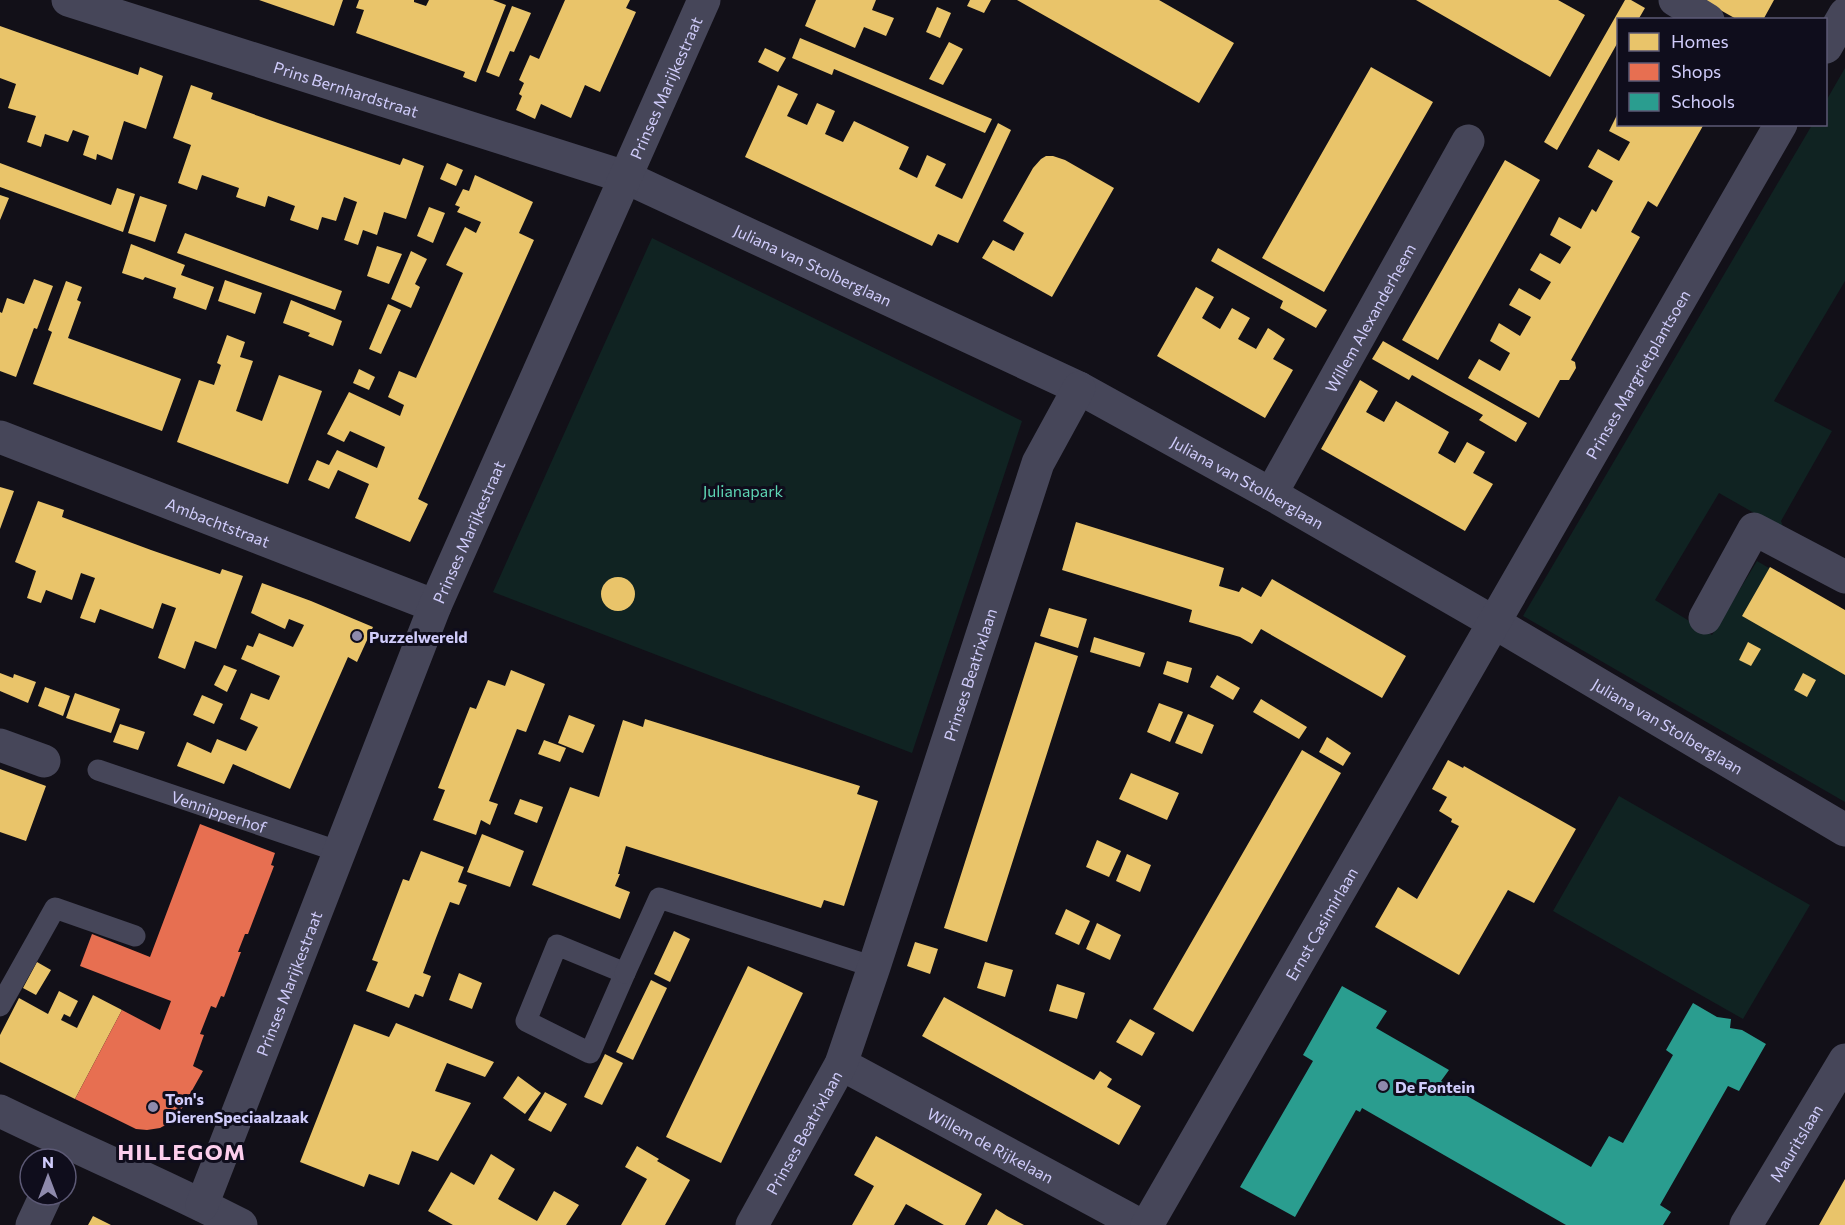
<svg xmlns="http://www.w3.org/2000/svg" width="1845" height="1225" font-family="Commissioner,sans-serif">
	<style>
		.green { fill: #102322 }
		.homes { fill: #e9c46a }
		.shops { fill: #e76f51 }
		.schools { fill: #2a9d8f }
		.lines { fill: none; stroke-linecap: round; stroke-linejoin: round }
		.service { stroke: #464659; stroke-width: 21 }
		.minor { stroke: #464659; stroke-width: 33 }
		.poi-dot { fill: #8e8aac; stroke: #0f0d1c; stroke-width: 2 }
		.labels { text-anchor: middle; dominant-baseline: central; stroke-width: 6; stroke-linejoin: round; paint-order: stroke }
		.street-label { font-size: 16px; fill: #d0ccfb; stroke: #0f0d1c }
		.park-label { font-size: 16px; fill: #5ed5b4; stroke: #0f0d1c }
		.poi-label { font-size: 16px; font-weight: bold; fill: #d0ccfb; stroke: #0f0d1c; text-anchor: start }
		.district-label { font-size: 22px; font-weight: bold; letter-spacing: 1.5px; fill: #fcceec; stroke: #0f0d1c }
	</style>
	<rect width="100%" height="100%" fill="#121018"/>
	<!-- green -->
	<path class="green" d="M1845,68V281L1774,401L1832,431L1781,521L1784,530L1719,493L1655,600L1712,635L1757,561L1845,613V802L1523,616L1812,125L1826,124V101Z
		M652,238L1022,421L912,753L493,592Z
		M1619,796L1810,905L1743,1019L1553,911Z"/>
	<!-- homes -->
	<path class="homes" d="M259,0H343L334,26Z
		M359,0H414V2L426,6L429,0H493L506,5L476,82L463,77L465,72L356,33L364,10L356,8Z
		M565,0H630L626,8L636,12L600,92L585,85L571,118L541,104L535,119L516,110L522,96L519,94L524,83L519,80L530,55L539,59Z
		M816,0H876L872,10L894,18L886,36L864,27L855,48L805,26Z
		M970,0H991L984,13L967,6Z
		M1017,0H1159L1234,43L1199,103Z
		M1416,0H1558L1585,15L1550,77Z
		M1625,0H1631L1645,8L1638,20H1618V42L1557,150L1544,142Z
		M1707,0H1774L1763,20H1738L1706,2Z
		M512,6L531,13L514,52L510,51L499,77L486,72Z
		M937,7L951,13L940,38L926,32Z
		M0,26L138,75L140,67L163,76L146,129L124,121L112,160L97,154L96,160L83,155L89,136L73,130L68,142L45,134L41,147L27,142L36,116L8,108L16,84L0,78Z
		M800,38L992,119L985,133L834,69L832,75L792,58Z
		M949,42L963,49L943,85L929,79Z
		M765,48L786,58L778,72L758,62Z
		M1371,67L1433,102L1324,292L1262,258Z
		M191,85L213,93L211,99L278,123L400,165L403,158L424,166L406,219L384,212L377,235L363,230L358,245L344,240L357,202L344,197L336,221L322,217L318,230L290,220L295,206L268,196L265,207L236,197L239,188L202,175L197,190L178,183L191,145L173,138Z
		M778,85L798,94L787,116L807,125L817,103L835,111L825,134L843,142L854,121L909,147L899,169L917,178L927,155L946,164L935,186L962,199L998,123L1011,130L958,243L938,234L932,246L745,157Z
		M1618,113V124H1704L1657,207L1648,201L1631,232L1640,237L1571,360L1575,362L1576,368L1569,380H1560L1539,418L1468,378L1479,359L1500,371L1510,353L1490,341L1499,323L1520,336L1531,317L1509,305L1519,288L1540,300L1551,282L1530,270L1540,253L1560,264L1571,247L1550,235L1559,217L1581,229L1592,209L1596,212L1613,181L1588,167L1598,149L1619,161L1630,142L1609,131Z
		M1046,156H1053L1065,160L1114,188L1052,297L982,258L993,240L1014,251L1024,233L1003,221L1033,168L1041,159Z
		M1505,160L1540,180L1438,360L1402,340Z
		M0,163L111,205L117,188L135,194L123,232L0,187Z
		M447,163L463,170L456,186L440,179Z
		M475,175L533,202L519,233L534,240L418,499L428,504L410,542L355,518L369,484L338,470L329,489L308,480L317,460L329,465L337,450L377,468L385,447L350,431L344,442L327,434L349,392L400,416L404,405L388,397L399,371L416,378L463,273L446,265L465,227L476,233L481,222L457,212L460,207L455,205L463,189L469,191Z
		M0,195L9,198L0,220Z
		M140,196L167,205L155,242L128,233Z
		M429,207L445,213L433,243L417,236Z
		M185,233L342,291L335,310L177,253Z
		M131,244L185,265L181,275L214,287L206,310L173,298L176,288L145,277L143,280L122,273Z
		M377,246L402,254L389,284L367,276Z
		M1218,248L1327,310L1316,328L1280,308L1283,301L1211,261Z
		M411,251L427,259L415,284L420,287L411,308L391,299Z
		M34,279L53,286L37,329L34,328L16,377L0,371V312L2,313L7,298L24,304Z
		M225,280L262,293L255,314L218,301Z
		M66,281L82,287L77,300L81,302L68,338L181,379L162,431L33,384L52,332L48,330Z
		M1196,287L1214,297L1202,318L1220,329L1232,308L1250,318L1238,339L1256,349L1268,328L1285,339L1273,359L1293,370L1265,418L1157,356Z
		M291,300L342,321L333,346L308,336L310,333L283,323Z
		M388,304L401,310L381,354L369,349Z
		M227,335L245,342L240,357L253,361L236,411L262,421L279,375L322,391L288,484L177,442L199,380L214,385L221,365L217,363Z
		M1383,341L1527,423L1516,442L1479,420L1483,415L1447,395L1412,375L1409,380L1372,359Z
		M359,369L375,377L369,390L353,383Z
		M1360,380L1378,391L1366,412L1384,422L1396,401L1449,432L1438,453L1455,463L1467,442L1485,452L1473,473L1493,484L1465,531L1321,449Z
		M0,487L14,491L0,529Z
		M38,501L64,510L62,517L151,550L220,574L222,569L243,576L216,649L195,641L185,669L158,658L176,608L162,603L153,629L100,609L95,623L80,618L95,578L81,573L72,600L46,590L41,603L27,598L36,571L15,562Z
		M1076,522L1224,568L1219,586L1239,592L1242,587L1261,597L1272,579L1406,656L1382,698L1261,629L1252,644L1240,637L1189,622L1192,610L1062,570Z
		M1770,567L1845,610V675L1742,616Z
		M601 594a17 17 0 1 1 34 0a17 17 0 1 1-34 0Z
		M262,583L311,601L373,627L357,662L348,657L290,789L233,764L224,784L177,766L187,742L211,753L217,739L246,751L258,727L240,719L246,705L251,693L269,700L280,676L241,659L247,645L253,647L259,633L293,647L304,625L289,619L285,629L251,613Z
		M1049,608L1087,619L1078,648L1040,636Z
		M1094,637L1145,653L1140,667L1090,652Z
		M1035,642L1078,656L987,942L944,928Z
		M1748,642L1761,649L1751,666L1739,660Z
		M1167,661L1192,668L1188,683L1163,674Z
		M224,665L237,670L227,692L214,685Z
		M511,670L545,684L526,732L517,729L489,801L498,804L490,825L481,820L476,835L433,820L445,790L438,788L470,707L476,709L488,680L505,686Z
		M0,673L13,678L14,674L36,682L28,703L0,691Z
		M1803,673L1816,680L1807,697L1794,690Z
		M1217,675L1240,688L1233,700L1210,687Z
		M45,687L70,696L63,716L38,706Z
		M75,693L120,709L111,733L66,718Z
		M202,695L223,704L214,724L193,715Z
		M1261,699L1307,727L1299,739L1253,712Z
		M1159,703L1183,712L1170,742L1147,732Z
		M1188,714L1214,725L1202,754L1175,743Z
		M569,715L595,725L583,753L558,743Z
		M645,719L860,786L857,794L878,801L844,906L824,900L821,908L626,846L618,874H620L615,886L630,892L620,919L532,885L570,787L599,797L623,720L643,727Z
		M120,724L145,732L138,750L113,742Z
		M1327,737L1351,753L1343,766L1319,752Z
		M544,740L566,748L560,762L538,754Z
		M1302,750L1341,773L1193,1032L1153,1009Z
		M1448,760L1463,768L1464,766L1576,829L1534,903L1508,890L1459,975L1375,927L1398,887L1417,899L1459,826L1451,822L1452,819L1439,811L1447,797L1432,789Z
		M0,769L46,786L26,841L0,832Z
		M1131,773L1179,793L1167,820L1119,799Z
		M520,799L543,807L537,823L514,814Z
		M482,834L524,851L510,887L467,872Z
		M1097,840L1121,851L1109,877L1086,867Z
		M421,851L464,867L458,882L467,885L459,905L450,902L436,938L423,973L431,976L423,997L415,994L409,1008L366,991L378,962L372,960L403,879L409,881Z
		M1127,854L1151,865L1140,892L1116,881Z
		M1066,909L1090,921L1079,945L1055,934Z
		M1097,923L1121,935L1110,960L1086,949Z
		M674,931L690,939L670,982L654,974Z
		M915,942L938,949L930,974L907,966Z
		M37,962L51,970L36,995L23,988Z
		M985,962L1013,970L1005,997L977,988Z
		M748,966L803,993L721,1163L666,1137Z
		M459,973L482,983L472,1009L449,1000Z
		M651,980L667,988L633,1060L616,1052Z
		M1057,984L1085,993L1077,1019L1049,1011Z
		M59,991L78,1001L70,1017L64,1014L61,1020L77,1028L93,995L122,1010L75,1099L0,1062V1035L19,998L48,1014Z
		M944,997L1094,1080L1100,1071L1112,1079L1107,1087L1141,1106L1119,1145L922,1036Z
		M1130,1019L1155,1033L1142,1056L1116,1042Z
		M396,1023L494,1062L485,1077L447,1063L435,1091L471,1103L438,1161L412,1151L399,1185L369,1174L364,1187L300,1162L354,1024L389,1037Z
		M605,1054L623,1063L602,1105L584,1097Z
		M518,1076L541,1093L525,1114L503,1098Z
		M545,1092L567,1104L551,1132L528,1120Z
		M876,1136L982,1194L965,1225H944L906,1204L894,1225H852L874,1186L854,1175Z
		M637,1146L659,1159L657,1161L690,1180L665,1225H621L647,1179L625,1167Z
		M491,1154L515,1169L498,1199L537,1221L554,1191L579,1205L566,1225H453L428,1211L451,1172L474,1185Z
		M1845,1179V1225H1819Z
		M996,1209L1007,1216L1024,1225H987Z
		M93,1216L111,1225H88Z"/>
	<!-- shops -->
	<path class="shops" d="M200,824L275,853L271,865L274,866L248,934H245L238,952H241L224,997L221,996L216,1008L211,1006L200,1034L204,1035L193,1066L203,1071L181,1110L171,1122L160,1128L147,1130L136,1129L75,1099L122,1010L160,1030L171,1001L80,966L92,934L150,957Z"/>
	<!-- schools -->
	<path class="schools" d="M1342,986L1387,1011L1376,1028L1449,1070L1441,1081L1591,1167L1609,1136L1623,1143L1673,1055L1666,1050L1693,1003L1717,1017L1731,1019L1730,1028L1742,1030L1766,1044L1739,1091L1728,1086L1660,1205L1671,1212L1663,1225H1566L1362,1108L1360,1112L1356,1110L1295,1217L1240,1187L1313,1061L1303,1055Z"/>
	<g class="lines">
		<!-- service -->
		<g class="service">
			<path id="s1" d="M98,770L340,852"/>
			<path d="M557,945L625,973L590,1053L526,1021Z"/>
			<path d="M625,973L659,898L874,967"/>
			<path d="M0,1006L55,908L135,936"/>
		</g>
		<!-- minor -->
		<g class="minor">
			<path id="s2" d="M68,0L625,177L1079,388L1271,494L1495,623L1845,830"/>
			<path d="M1675,0L1708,20"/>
			<path d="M1826,47L1845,14"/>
			<path id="s3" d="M0,437L435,606"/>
			<path id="s4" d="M1271,494L1468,141"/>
			<path d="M1705,618L1754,529L1845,577"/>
			<path d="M0,745L44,761"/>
			<path id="s5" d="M841,1064L1140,1225"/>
			<path d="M0,1111C80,1150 162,1184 241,1225"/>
			<path id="s6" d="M202,1205L435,606L704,0"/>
			<path d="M32,1225L46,1195"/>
			<path id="s7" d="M752,1225L841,1064L874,967L1038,463L1079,388"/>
			<path id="s8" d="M1147,1225L1781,124"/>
			<path id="s9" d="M1746,1225L1845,1060"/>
		</g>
	</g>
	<!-- markers -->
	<g class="poi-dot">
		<circle cx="357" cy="636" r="6"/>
		<circle cx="1383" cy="1086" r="6"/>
		<circle cx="153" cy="1107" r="6"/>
	</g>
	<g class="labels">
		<!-- street labels -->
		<g class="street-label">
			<text stroke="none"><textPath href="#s6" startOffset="1210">Prinses Marijkestraat</textPath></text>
			<text stroke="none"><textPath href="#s2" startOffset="292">Prins Bernhardstraat</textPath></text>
			<text stroke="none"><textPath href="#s2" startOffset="792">Juliana van Stolberglaan</textPath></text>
			<text stroke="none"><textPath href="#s4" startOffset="202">Willem Alexanderheem</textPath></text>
			<text stroke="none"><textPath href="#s8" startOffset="982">Prinses Margrietplantsoen</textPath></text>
			<text stroke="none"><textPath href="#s2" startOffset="1278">Juliana van Stolberglaan</textPath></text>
			<text stroke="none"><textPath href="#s3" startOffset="234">Ambachtstraat</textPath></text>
			<text stroke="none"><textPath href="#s6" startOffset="724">Prinses Marijkestraat</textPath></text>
			<text stroke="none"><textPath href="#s7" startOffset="594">Prinses Beatrixlaan</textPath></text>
			<text stroke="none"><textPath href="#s2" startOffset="1764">Juliana van Stolberglaan</textPath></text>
			<text stroke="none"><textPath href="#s1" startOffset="128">Vennipperhof</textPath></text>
			<text stroke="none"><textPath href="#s8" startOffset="348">Ernst Casimirlaan</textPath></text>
			<text stroke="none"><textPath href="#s6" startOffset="238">Prinses Marijkestraat</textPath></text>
			<text stroke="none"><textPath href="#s7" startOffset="106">Prinses Beatrixlaan</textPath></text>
			<text stroke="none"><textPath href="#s9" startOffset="96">Mauritslaan</textPath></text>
			<text stroke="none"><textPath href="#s5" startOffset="170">Willem de Rijkelaan</textPath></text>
		</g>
		<!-- park labels -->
		<g class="park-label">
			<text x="743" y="490">Julianapark</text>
		</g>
		<!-- poi labels -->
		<g class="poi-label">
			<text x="369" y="636">Puzzelwereld</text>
			<text x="1395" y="1086">De Fontein</text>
			<text x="165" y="1098">Ton's<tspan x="165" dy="18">DierenSpeciaalzaak</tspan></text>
		</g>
		<!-- district labels -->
		<g class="district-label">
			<text x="182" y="1151">HILLEGOM</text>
		</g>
	</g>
	<!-- legend -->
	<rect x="1617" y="18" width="210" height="108" fill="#0f0d1c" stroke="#5c5975" stroke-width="1.5"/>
	<rect x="1629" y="33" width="30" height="18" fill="#e9c46a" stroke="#5c5975" stroke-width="1.5"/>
	<text x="1671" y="48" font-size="18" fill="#d0ccfb">Homes</text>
	<rect x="1629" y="63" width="30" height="18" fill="#e76f51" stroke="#5c5975" stroke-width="1.5"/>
	<text x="1671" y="78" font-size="18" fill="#d0ccfb">Shops</text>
	<rect x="1629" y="93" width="30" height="18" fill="#2a9d8f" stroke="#5c5975" stroke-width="1.5"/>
	<text x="1671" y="108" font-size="18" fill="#d0ccfb">Schools</text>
	<!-- north arrow -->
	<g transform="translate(48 1177)"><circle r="28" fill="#0f0d1c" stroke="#5c5975" stroke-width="1.5"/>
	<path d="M0-4.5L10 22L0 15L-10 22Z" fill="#8e8aac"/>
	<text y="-9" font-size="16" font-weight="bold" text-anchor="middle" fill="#d0ccfb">N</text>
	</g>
</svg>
